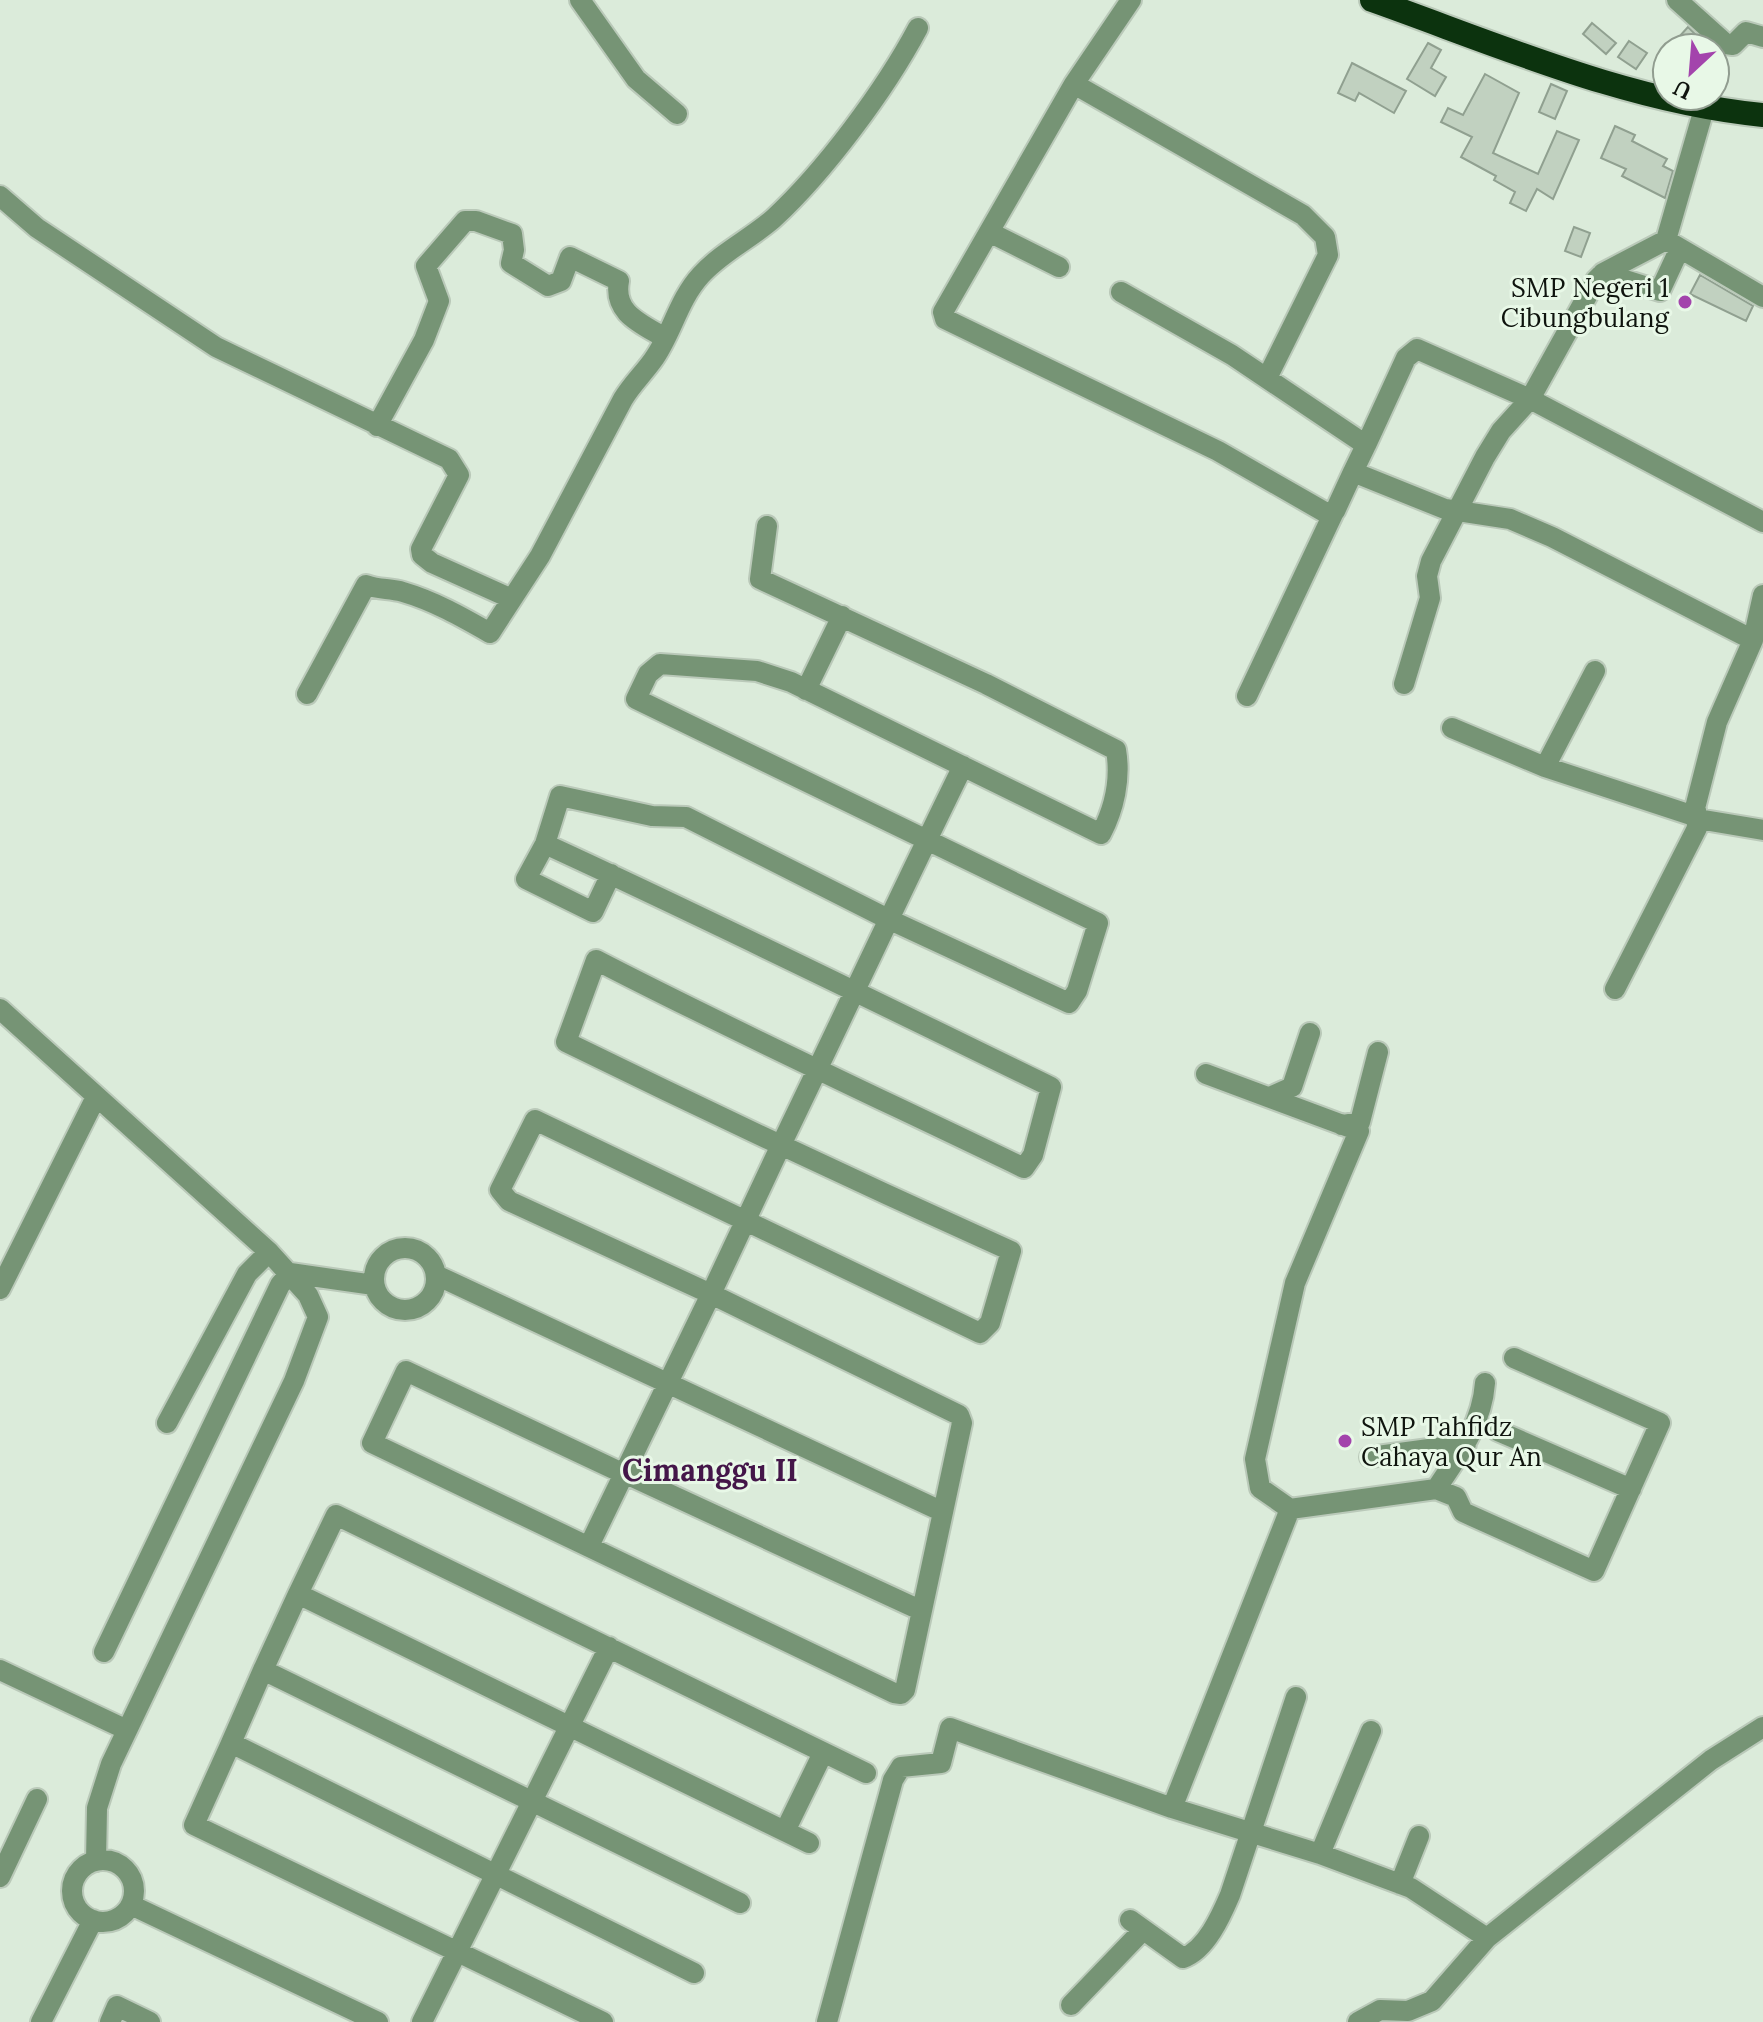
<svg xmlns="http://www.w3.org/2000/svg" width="1763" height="2022" font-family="Lora,serif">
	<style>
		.building { fill: #c1d1c0; stroke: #90a090; stroke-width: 2 }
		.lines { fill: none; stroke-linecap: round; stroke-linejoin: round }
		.minor-casing { stroke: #bac9b9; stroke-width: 24 }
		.highway-casing { stroke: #bac9b9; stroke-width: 28 }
		.minor { stroke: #769475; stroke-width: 20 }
		.highway { stroke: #0c330e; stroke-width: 24 }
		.poi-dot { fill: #a344ac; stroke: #e8f8e7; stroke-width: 3 }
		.labels { text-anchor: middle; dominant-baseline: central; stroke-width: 6; stroke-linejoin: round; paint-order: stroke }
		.poi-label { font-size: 26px; fill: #0f140e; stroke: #e8f8e7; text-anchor: end }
		.quarter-label { font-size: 30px; font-weight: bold; fill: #441649; stroke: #e8f8e7 }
	</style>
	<rect width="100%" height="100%" fill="#dbebda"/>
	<!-- building -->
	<path class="building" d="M1592,23L1616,43L1606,54L1583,34Z
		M1688,27L1699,38L1690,48H1669Z
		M1629,41L1647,53L1636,69L1618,57Z
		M1428,43L1441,50L1431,68L1446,77L1435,96L1407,79Z
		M1352,63L1406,91L1394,113L1359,93L1355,101L1338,93Z
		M1485,74L1519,93L1493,153L1538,174L1557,131L1579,140L1553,199L1537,189L1526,211L1510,203L1515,192L1494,180L1496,176L1461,157L1472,137L1441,122L1448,108L1463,115Z
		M1551,84L1567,91L1555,119L1539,112Z
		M1615,126L1635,135L1632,141L1667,159L1663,166L1673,171L1665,198L1622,176L1626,169L1601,158Z
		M1574,227L1590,233L1581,257L1565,251Z
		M1700,275L1753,306L1746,321L1690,294Z"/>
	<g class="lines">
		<defs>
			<path id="minor" d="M580,0L636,79L677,114
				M1131,0L1074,84L943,312L945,319L1218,451L1328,514L1335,511L1353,472
				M1677,0L1726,44L1733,45L1746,32L1763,37
				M1074,84L1303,215L1325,237L1328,255L1267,378
				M0,196L37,228L216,347L449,459L459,475L421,549L422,555L432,563L512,599L540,556L623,399C632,384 643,374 653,360C672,334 678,300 701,275C722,252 750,239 773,219C825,171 885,90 918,28
				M989,232L1059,267
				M1666,240L1763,297
				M1603,273L1660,291L1679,250
				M1121,292L1232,355L1366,445L1353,472L1445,509L1510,519L1552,537L1753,640
				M377,426L424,340L439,301L426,266L465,221H476L512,234L514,250L511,263L548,286L561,281L570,257L619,281C613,313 640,323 665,338
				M1366,445L1406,358L1417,349L1530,399L1763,522
				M1404,684L1430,598L1427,576L1431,561L1485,457L1501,431L1530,399L1596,280L1603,273L1666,240L1704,109
				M806,690L842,616
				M307,694L366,585C379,590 390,588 403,592C434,601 462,617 490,633L512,599
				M1247,696L1333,514
				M1452,728L1545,767L1688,814L1694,812L1717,722L1753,640L1763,595
				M1545,767L1595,671
				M1698,819L1763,830
				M545,844C715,922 882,1005 1051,1087L1033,1155L1024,1168C881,1099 737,1033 596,960L566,1042C713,1114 862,1184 1011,1251L990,1323L980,1333L535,1120L500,1190L509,1201L711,1294L781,1145C842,1019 901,892 963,766
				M611,874L593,912L526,879L545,844L560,796L652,816L686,817L888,919L1069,1003L1077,991L1098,923L636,699L648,674L660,664L757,671L791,682L1101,834C1114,809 1121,779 1116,750L986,684L760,579L767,526
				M1615,989L1697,828L1696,810
				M0,1009L269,1252L308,1295L318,1317L294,1381L111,1764L97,1808L96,1861
				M1270,1097L1292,1087L1310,1033
				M1342,1125L1360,1122L1378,1052
				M374 1279a31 31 0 1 1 62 0a31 31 0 1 1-62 0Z
				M436,1275L943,1512
				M0,1289L96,1097
				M167,1423L247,1274L269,1252
				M1498,1431L1631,1489
				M1370,1457L1466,1444
				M1436,1489L1456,1497L1463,1512L1594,1571L1660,1423L1514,1358
				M1290,1509L1436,1489C1459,1455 1482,1424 1485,1383
				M589,1546L711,1294L959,1415L962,1423L905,1690L901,1694L894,1693L372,1443L406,1371L618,1471L626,1474L920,1610
				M298,1594L336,1515L866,1773
				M104,1652L280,1285L290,1273L374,1285
				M0,1670L127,1730
				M263,1670L298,1594L809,1843
				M231,1743L263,1670L740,1903
				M1172,1808L1290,1509L1260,1488L1255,1459L1295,1283L1359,1131L1206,1074
				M785,1831L823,1753
				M1320,1854L1371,1731
				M72 1891a31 31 0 1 1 62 0a31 31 0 1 1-62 0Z
				M0,1877L37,1799
				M1400,1884L1419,1836
				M131,1905L378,2022
				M1130,1920L1183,1958C1206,1950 1221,1916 1230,1895L1296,1697
				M1071,2005L1143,1930
				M41,2022L93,1920
				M110,2022L117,2006L150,2022
				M422,2022L609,1647
				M603,2022L194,1825L231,1743L694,1973
				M827,2022L893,1780L901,1767L941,1763L950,1728L1172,1808L1320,1854L1411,1888L1487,1938
				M1358,2022L1380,2010L1408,2011L1432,2001L1487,1938L1711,1760L1763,1727"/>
			<path id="highway" d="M1372,0C1499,45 1628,102 1763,115"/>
		</defs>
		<!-- minor casing -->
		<use href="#minor" class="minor-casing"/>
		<!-- highway casing -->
		<use href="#highway" class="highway-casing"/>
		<!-- minor -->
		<use href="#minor" class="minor"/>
		<!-- highway -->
		<use href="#highway" class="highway"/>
	</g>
	<!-- markers -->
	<g class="poi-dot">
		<circle cx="1685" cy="302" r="8"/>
		<circle cx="1345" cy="1441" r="8"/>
	</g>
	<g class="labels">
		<!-- poi labels -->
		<g class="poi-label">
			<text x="1669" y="287">SMP Negeri 1<tspan x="1669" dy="30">Cibungbulang</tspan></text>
			<text x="1361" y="1426" text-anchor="start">SMP Tahfidz<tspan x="1361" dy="30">Cahaya Qur An</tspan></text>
		</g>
		<!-- quarter labels -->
		<g class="quarter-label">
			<text x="710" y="1470">Cimanggu II</text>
		</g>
	</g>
	<!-- north arrow -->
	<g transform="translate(1691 72) rotate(206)"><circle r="38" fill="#e8f8e7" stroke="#919d90" stroke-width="2"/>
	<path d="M0-6L14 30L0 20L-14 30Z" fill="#a344ac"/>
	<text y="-12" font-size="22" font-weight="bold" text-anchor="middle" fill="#0f140e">U</text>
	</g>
</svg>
